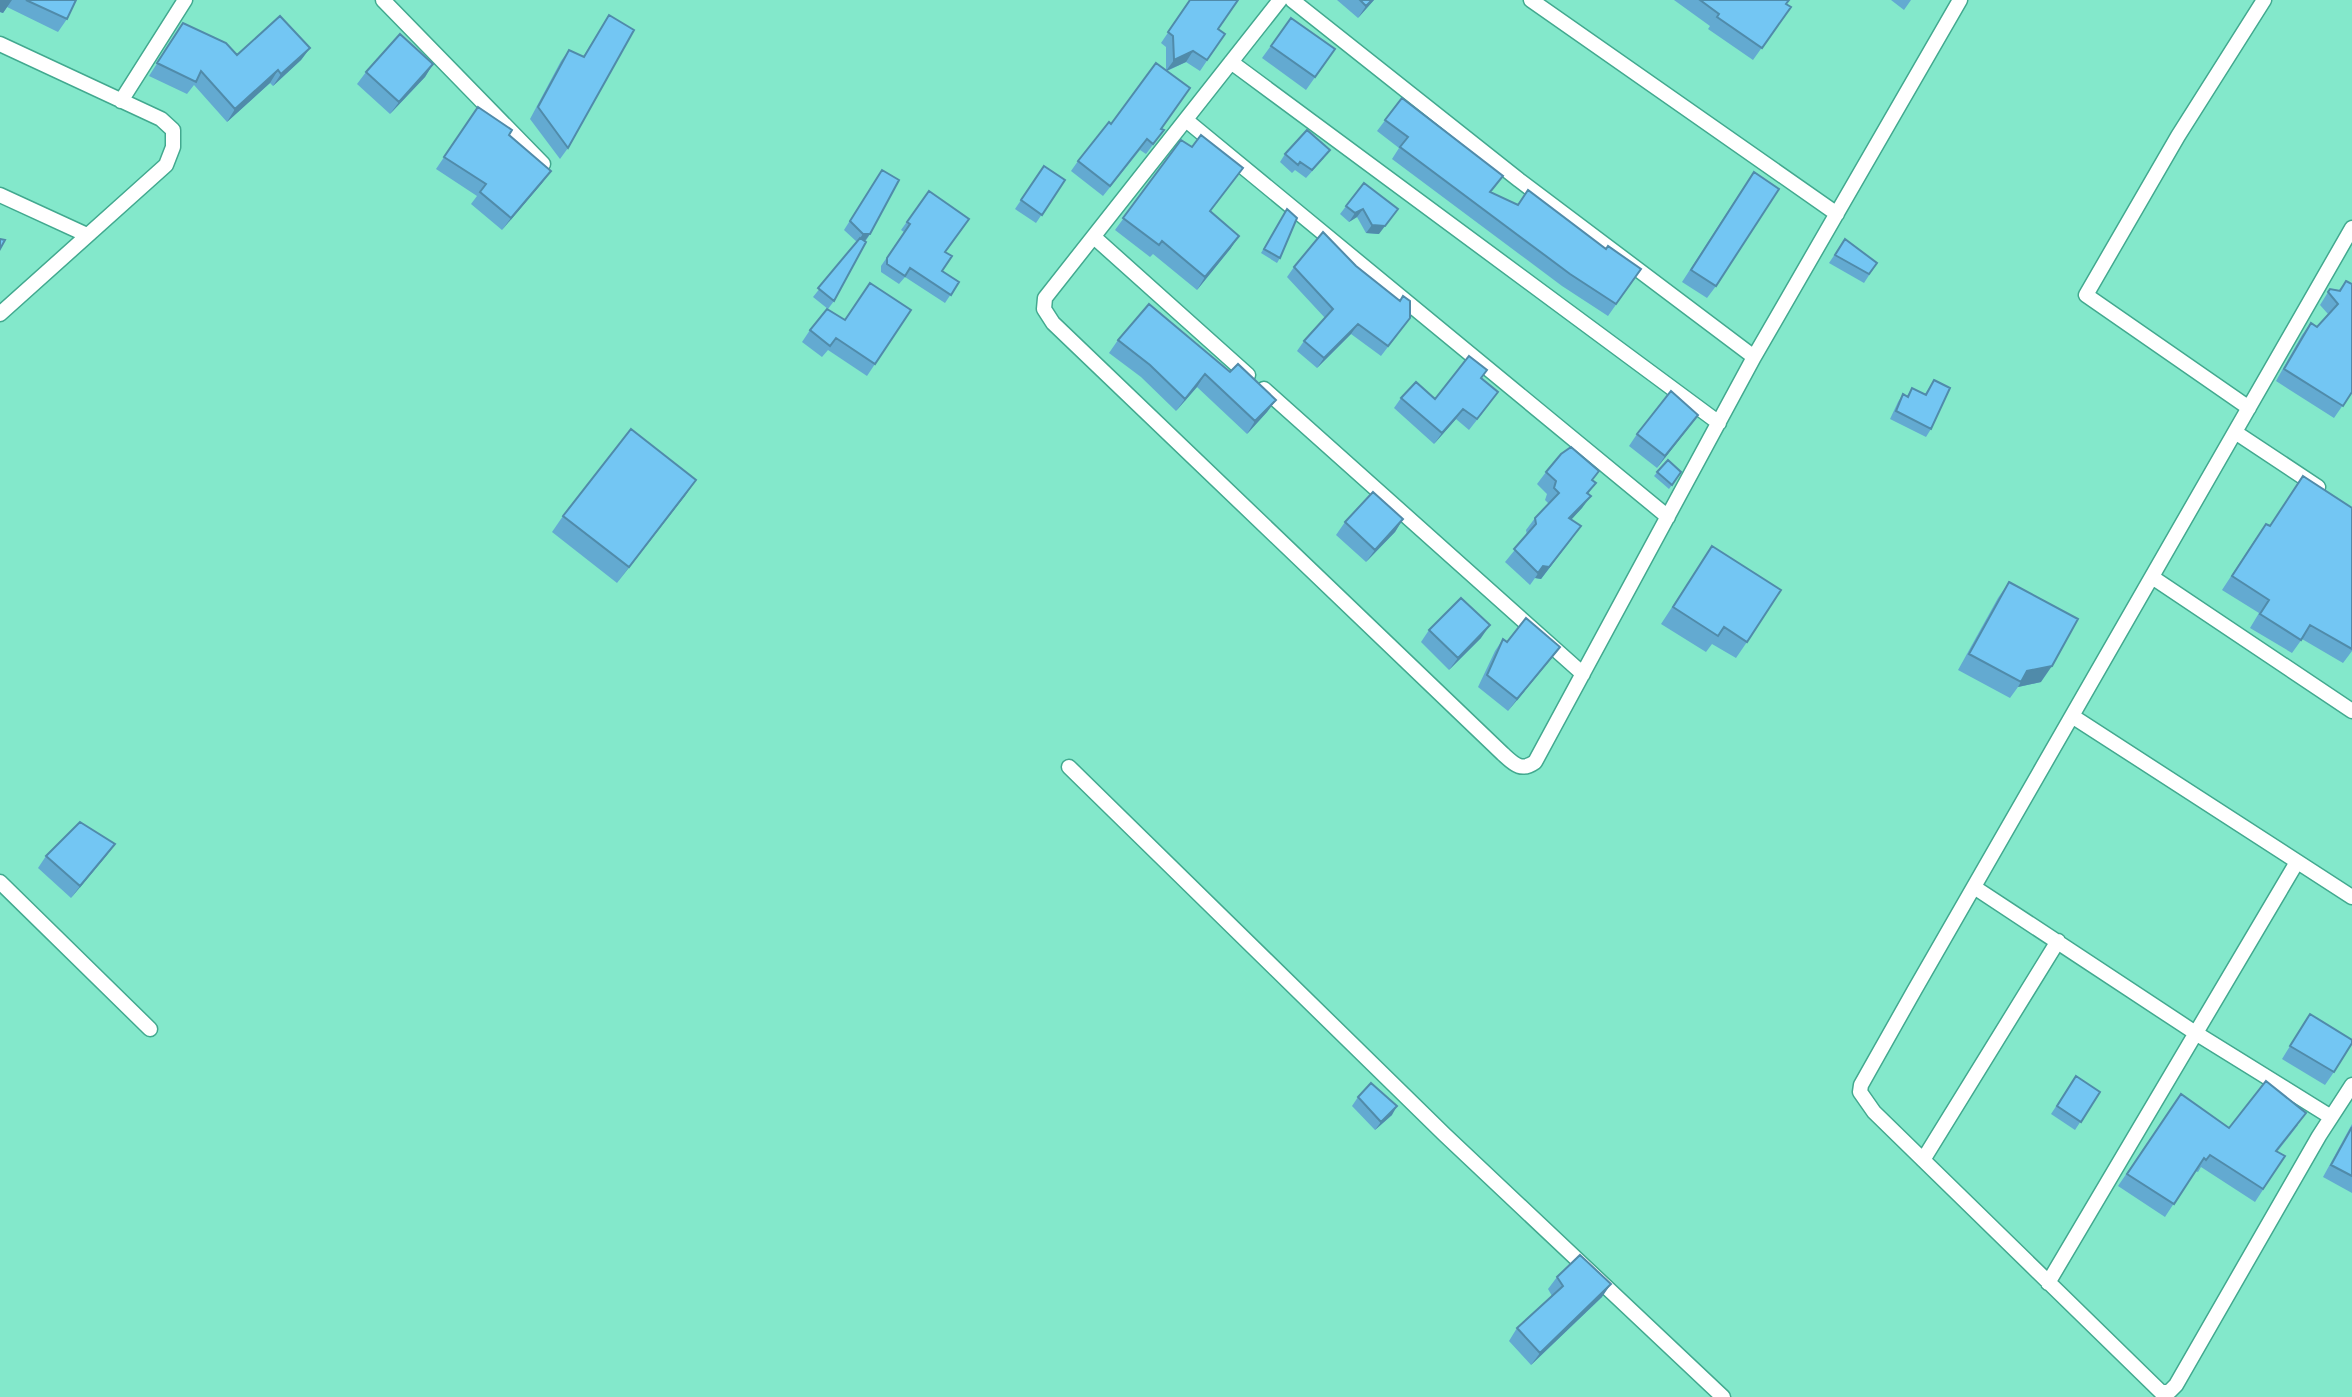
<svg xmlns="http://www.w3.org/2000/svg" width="2352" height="1397" font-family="'Crimson Pro',serif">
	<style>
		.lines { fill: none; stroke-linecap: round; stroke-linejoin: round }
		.street-casing { stroke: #42a98f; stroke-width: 17 }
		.street { stroke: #fff; stroke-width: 14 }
		.wall { fill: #63aad1 }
		.shaded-wall { fill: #508baa }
		.building { fill: #73c6f3; stroke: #508baa; stroke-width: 2 }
	</style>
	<rect width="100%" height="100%" fill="#83e8cb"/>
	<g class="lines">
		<defs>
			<path id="street" d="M383,0L543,164
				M1280,0L1045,298L1044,309L1053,323L1503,754C1514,764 1521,772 1535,762L1754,357L1960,0
				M1292,0L1519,180L1754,357
				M1531,0L1837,214
				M0,44L161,119L173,130V147L166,165L0,314
				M1231,62L1719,423
				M121,101L185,0
				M1186,120L1668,517
				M0,195L87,235
				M2352,228L1914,991L1861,1085L1860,1092L1874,1112L2162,1393L2170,1391L2176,1385L2319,1136L2352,1085
				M1094,237L1248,375
				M1264,389L1583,674
				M2249,408L2086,295L2178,136L2264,0
				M2235,432L2318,487
				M2152,577L2352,711
				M2072,716L2352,897
				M1069,767L1445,1135L1723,1397
				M0,882L150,1029
				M1974,887L2194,1032L2331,1117
				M1923,1160L2058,941
				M2048,1283L2297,862"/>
		</defs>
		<!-- street casing -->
		<use href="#street" class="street-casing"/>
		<!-- street -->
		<use href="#street" class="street"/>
	</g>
	<!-- wall -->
	<path class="wall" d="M0,0H76L67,19L58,32L7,7L3,13L0,12Z
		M1190,0L1218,29L1225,34L1200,71L1186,62L1167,71L1161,129L1164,130L1146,154L1140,150L1103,196L1071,171L1078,161L1111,124L1166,70V47L1161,43Z
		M1337,0H1374L1358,18Z
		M1674,0H1789L1786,4L1791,7L1753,60L1708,29L1710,26Z
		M1891,0H1911L1904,10Z
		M609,15L568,148L560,159L530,119L561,61L569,50L583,57Z
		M1291,18L1335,49L1306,90L1262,58Z
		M183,23L237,55L310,48L301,60L273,86L270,83L227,122L194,85L187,94L149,76Z
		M433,64L425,77L390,114L357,84L366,72Z
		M1402,98L1491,193L1518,205L1528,190L1606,249L1641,269L1608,316L1562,286L1392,159L1399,148L1377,131Z
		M478,107L509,135L542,183L502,230L471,204L477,196L436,169Z
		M1181,140L1192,147L1243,168L1210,212L1231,248L1197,290L1153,254L1150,257L1115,230Z
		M1285,154L1324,158L1306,178L1295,170L1292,173L1280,162Z
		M1044,166L1065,180L1036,223L1015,209Z
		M882,170L870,234L865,242L834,301L828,309L813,297L857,242L844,230Z
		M1364,183L1379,234L1366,233L1357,217L1349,222L1340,214Z
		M1745,185L1716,286L1707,298L1682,282Z
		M929,191L945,252L942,271L959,282L945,303L905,277L899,284L881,272V266L904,232L901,230Z
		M1287,209L1280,258L1277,263L1261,253Z
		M1845,239L1877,263L1864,283L1829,263Z
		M1356,266L1410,318L1381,356L1351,334L1317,368L1297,351L1304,341L1325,318L1287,277L1294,267Z
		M2346,281L2352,392L2334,418L2276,381L2302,335L2311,323L2317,327L2328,314L2320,305L2330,289L2339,290Z
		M911,310L867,376L828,350L822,357L802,342L810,330L845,319Z
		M1118,340L1230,372L1276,400L1267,412L1247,434L1197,387L1176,411L1141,377L1109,353Z
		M1487,370L1481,378L1491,402L1469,430L1456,419L1434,444L1394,408L1401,398L1435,399Z
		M1934,380L1931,429L1926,437L1890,419L1898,402L1903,394L1907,396L1912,388L1925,394Z
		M1698,415L1657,468L1629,446L1637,434Z
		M1668,460L1681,472L1669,489L1654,476Z
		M1546,472L1593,480L1596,483L1588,494L1582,508L1571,519L1572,539L1541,579L1535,578L1530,585L1505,562L1527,535L1526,530L1535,518L1549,504L1545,500L1547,494L1537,484Z
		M696,480L617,583L552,532L563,516Z
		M2352,508V651L2343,663L2302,639L2292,653L2250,628L2259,613L2222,590L2256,538L2269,526Z
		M1403,519L1395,532L1366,562L1336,535L1345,522Z
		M1712,546L1747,642L1736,658L1712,644L1706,652L1661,624Z
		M2009,582L2041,682L2018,687L2010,698L1958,670L1998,598Z
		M1429,630L1481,638L1449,670L1421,642Z
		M1503,639L1507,642L1560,647L1508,711L1478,687L1495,651Z
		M115,844L106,856L71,898L38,868L46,856Z
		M2310,1014L2334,1072L2325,1085L2282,1059Z
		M2076,1076L2100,1092L2075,1130L2051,1114Z
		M2181,1094L2229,1128L2298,1125L2277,1152L2285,1156L2255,1202L2201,1167L2198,1172L2195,1171L2165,1217L2118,1186Z
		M1358,1097L1392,1115L1375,1130L1352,1106Z
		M2352,1124V1193L2323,1177Z
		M1557,1277L1602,1297L1531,1365L1509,1341L1517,1328L1552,1296L1548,1289Z"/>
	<!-- shaded-wall -->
	<path class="shaded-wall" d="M0,0H12L3,13L0,12Z
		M1372,0H1374L1358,18L1366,6Z
		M310,48L301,60L273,86L281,74Z
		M1193,51L1186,62L1166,71L1174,60Z
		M433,64L425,77L390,114L399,102Z
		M278,70L270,83L227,122L235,109Z
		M551,171L542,183L502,230L511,218Z
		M1363,209L1357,217L1349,222L1355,213Z
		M1398,209L1379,234L1366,233L1372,225Z
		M863,234H870L864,242H857Z
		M1239,236L1231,248L1197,290L1205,277Z
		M1358,324L1351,334L1317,368L1324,358Z
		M1205,374L1197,387L1176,411L1185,399Z
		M1276,400L1267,412L1247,434L1255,421Z
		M1463,409L1456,419L1434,444L1442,433Z
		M1698,415L1689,427L1657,468L1665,456Z
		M696,480L685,496L617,583L629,567Z
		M1591,496L1582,508L1561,531L1569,518Z
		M1403,519L1395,532L1366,562L1375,550Z
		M1581,526L1541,579L1535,578L1543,566Z
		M1490,625L1481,638L1449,670L1458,658Z
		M1560,647L1551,659L1508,711L1517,699Z
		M2052,666L2041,682L2018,687L2027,671Z
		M115,844L106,856L71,898L80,886Z
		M1397,1106L1392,1115L1375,1130L1381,1122Z
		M1611,1284L1602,1297L1531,1365L1540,1353Z"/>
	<!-- building -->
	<path class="building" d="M26,0H76L67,19Z
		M1190,0H1238L1218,29L1225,34L1207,60L1193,51L1174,60L1173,36L1168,32Z
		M1360,0H1372L1366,6Z
		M1700,0H1789L1786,4L1791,7L1762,48L1717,17L1719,14Z
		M609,15L634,30L568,148L538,107L569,50L584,57Z
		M280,16L310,48L281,74L278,70L235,109L201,71L196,82L157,63L183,23L226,43L237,55Z
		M1291,18L1335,49L1315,77L1271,46Z
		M400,34L433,64L399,102L366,72Z
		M1156,63L1190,88L1161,129L1164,130L1153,144L1147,139L1110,186L1078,161L1109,122L1111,124Z
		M1402,98L1503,176L1490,192L1518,205L1528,190L1606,249L1608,246L1641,269L1616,304L1570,274L1400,147L1408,137L1385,120Z
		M478,107L512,130L509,135L551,171L511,218L480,192L486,184L444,157Z
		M1307,130L1330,150L1312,170L1300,162L1298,165L1285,154Z
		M1201,135L1243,168L1210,211L1239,236L1205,277L1162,241L1159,245L1123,218L1181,140L1192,147Z
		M1044,166L1065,180L1042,215L1021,200Z
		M882,170L899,180L870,234H863L850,221Z
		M1754,172L1779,189L1716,286L1691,270Z
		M1364,183L1398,209L1385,226L1372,225L1363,209L1355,213L1346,206Z
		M929,191L969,219L945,252L952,256L942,271L959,282L951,295L910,268L905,276L887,264V258L910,224L907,222Z
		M1287,209L1297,218L1280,258L1264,249Z
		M1323,232L1356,266L1400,301L1403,296L1410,301V318L1388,346L1358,324L1324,358L1304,341L1333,309L1294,267Z
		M860,238L866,242L834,301L818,288Z
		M0,239L5,240L0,249Z
		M1845,239L1877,263L1869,274L1835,255Z
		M2346,281L2352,284V392L2343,406L2284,369L2311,323L2317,327L2338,304L2328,292L2330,289L2340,291Z
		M870,283L911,310L875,364L836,338L830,346L810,330L827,309L845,320Z
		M1149,304L1230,372L1238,364L1276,400L1255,421L1205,374L1185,399L1150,365L1118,340Z
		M1469,356L1487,370L1481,378L1498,392L1477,419L1463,409L1442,433L1401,398L1416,382L1435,399Z
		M1934,380L1950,388L1931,429L1896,411L1903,394L1908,397L1912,388L1926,395Z
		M1671,391L1698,415L1665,456L1637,434Z
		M631,429L696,480L629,567L563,516Z
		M1571,447L1599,471L1592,480L1596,483L1587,493L1591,496L1569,518L1581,526L1549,567L1543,566L1538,573L1514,549L1536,524L1535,518L1559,493L1554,488L1556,481L1546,472L1561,454Z
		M1668,460L1681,472L1672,485L1657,472Z
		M2303,476L2352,508V649L2310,625L2301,640L2260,614L2269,600L2232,576L2266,524L2270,526Z
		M1373,492L1403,519L1375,550L1345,522Z
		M1712,546L1781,590L1747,642L1724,627L1718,636L1673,607Z
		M2009,582L2078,619L2052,666L2027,671L2021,682L1969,654Z
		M1461,598L1490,625L1458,658L1429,630Z
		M1526,618L1560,647L1517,699L1487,675L1503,639L1507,642Z
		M80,822L115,844L80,886L46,856Z
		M2310,1014L2352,1040V1043L2334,1072L2290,1046Z
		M2076,1076L2100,1092L2081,1122L2057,1106Z
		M2266,1081L2306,1113L2276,1151L2285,1156L2263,1189L2210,1155L2206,1160L2204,1158L2174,1204L2127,1174L2181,1094L2229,1128Z
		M1371,1083L1397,1106L1381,1122L1358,1097Z
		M2352,1127V1176L2331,1165Z
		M1580,1255L1611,1284L1540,1353L1517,1328L1563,1286L1557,1277Z"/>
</svg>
